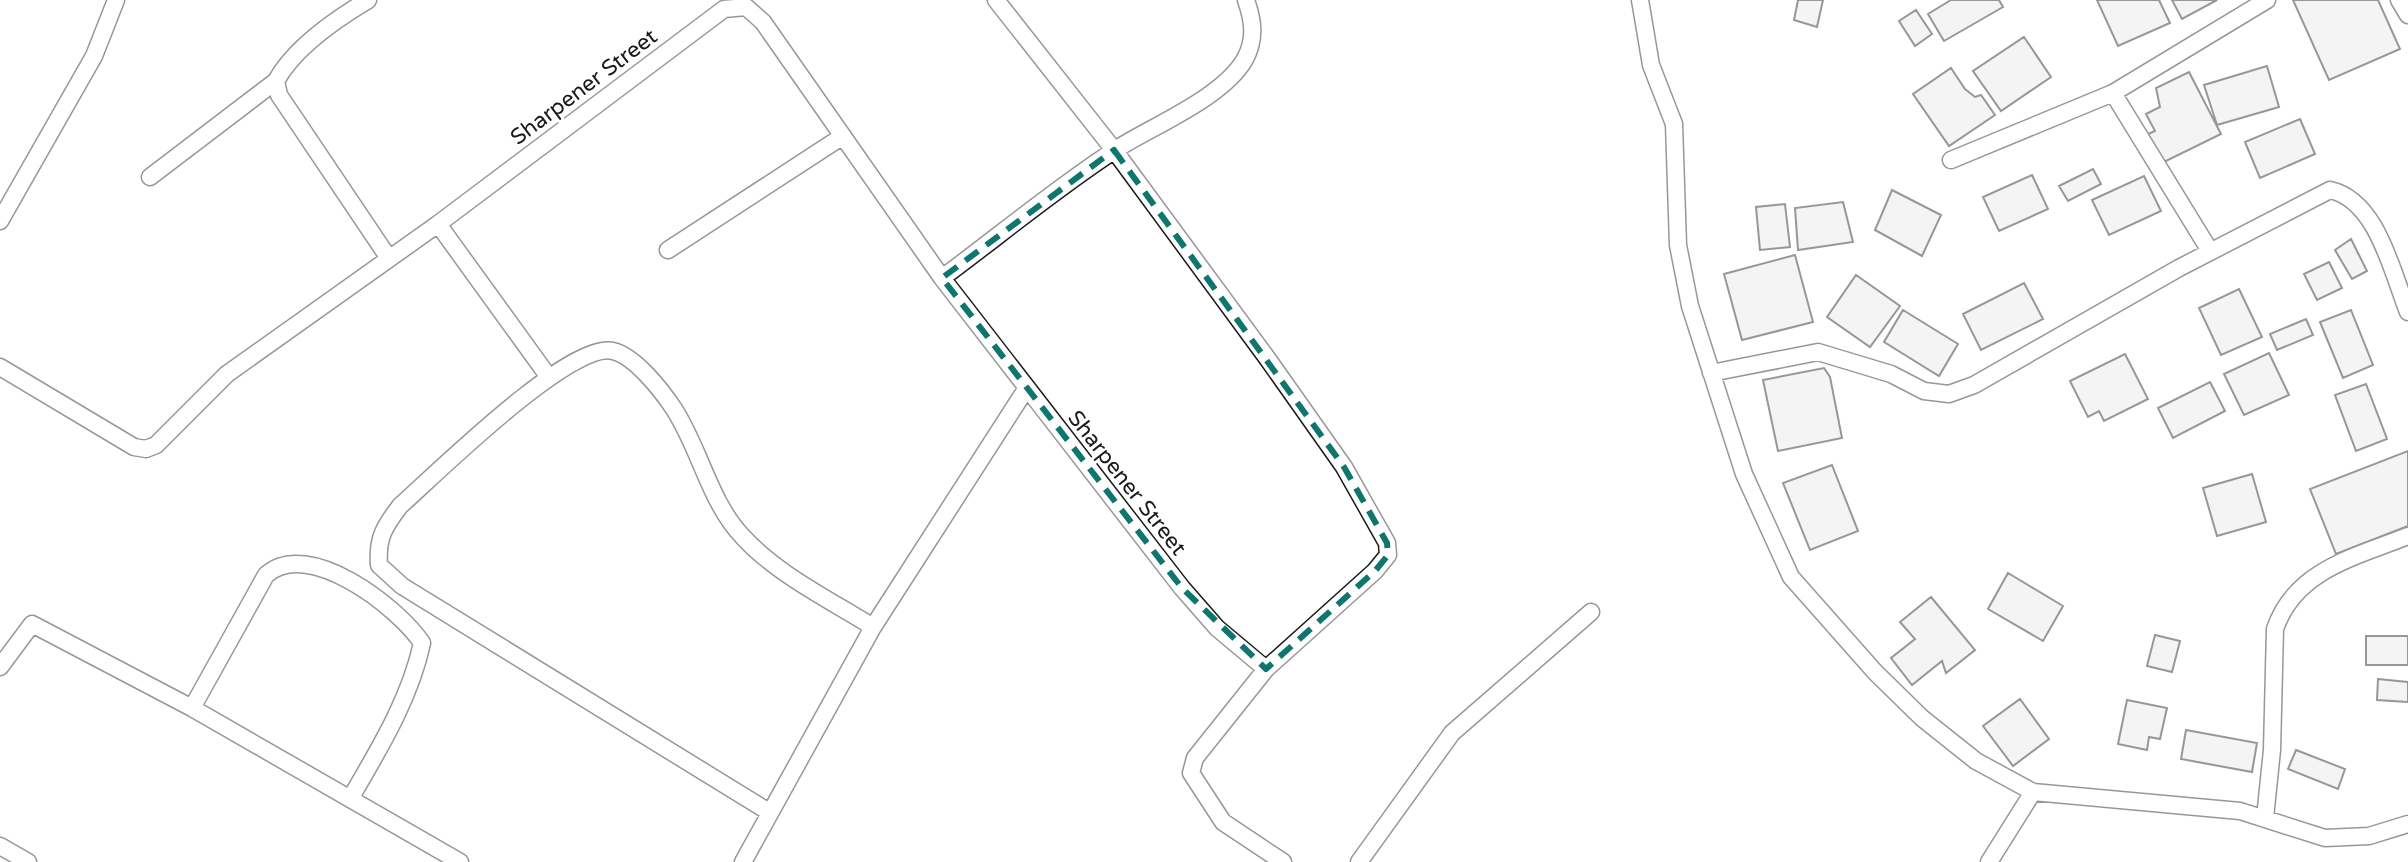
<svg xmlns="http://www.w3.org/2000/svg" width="2408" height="862" font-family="'Varela Round',sans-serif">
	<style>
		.building { fill: #e6e6e6; stroke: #1a1a1a; stroke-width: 2 }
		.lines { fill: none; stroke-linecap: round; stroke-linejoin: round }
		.minor-casing { stroke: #1a1a1a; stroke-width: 19 }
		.minor { stroke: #fff; stroke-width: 16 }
		.marked { fill: none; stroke: #0f766e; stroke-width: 6; stroke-dasharray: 16 10; stroke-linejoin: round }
		.labels { text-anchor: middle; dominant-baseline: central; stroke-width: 6; stroke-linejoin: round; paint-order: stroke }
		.street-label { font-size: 22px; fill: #1a1a1a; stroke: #fff }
	</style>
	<rect width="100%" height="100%" fill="#fff"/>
	<!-- building -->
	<path class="building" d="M1798,0H1823L1817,27L1794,20Z
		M1951,0H1999L2003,7L1944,41L1928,14Z
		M2097,0H2159L2170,23L2118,46Z
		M2172,0H2217L2182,19Z
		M2293,0H2378L2400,49L2329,80Z
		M1916,10L1932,34L1915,46L1899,21Z
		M2024,37L2051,77L2001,111L1973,71Z
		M2267,66L2279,107L2217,125L2204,85Z
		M1951,68L1965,89L1975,97L1981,95L1995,115L1949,146L1913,94Z
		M2189,72L2221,134L2162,163L2148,134L2155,131L2146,114L2160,107L2156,88Z
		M2300,119L2315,154L2260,178L2245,142Z
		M2093,169L2101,184L2068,201L2059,186Z
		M2032,175L2048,209L1999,231L1983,197Z
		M2144,176L2161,211L2109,235L2092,200Z
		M1892,190L1941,215L1922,256L1875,230Z
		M1843,202L1853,242L1798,250L1795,208Z
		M1785,204L1790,247L1760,250L1756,207Z
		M2351,239L2367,271L2352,279L2335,250Z
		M1795,255L1813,322L1742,340L1724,274Z
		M2329,262L2342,288L2317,300L2304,274Z
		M1856,275L1900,306L1870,347L1827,317Z
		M2024,283L2043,319L1981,350L1963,314Z
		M2239,289L2262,337L2221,355L2199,308Z
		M1903,310L1958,344L1939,376L1884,342Z
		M2351,310L2373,365L2343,378L2320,322Z
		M2306,319L2313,335L2277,350L2270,334Z
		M2269,353L2289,395L2244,415L2224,374Z
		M2125,354L2148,399L2104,421L2099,411L2088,417L2070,381Z
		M1824,368L1830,377L1842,438L1778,451L1763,380Z
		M2210,382L2225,411L2173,438L2158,408Z
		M2366,384L2387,439L2356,451L2335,395Z
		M2408,451V526L2336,554L2310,489Z
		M1832,465L1858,531L1810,550L1783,483Z
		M2252,474L2266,522L2217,536L2203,488Z
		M2008,573L2063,606L2043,641L1988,609Z
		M1931,597L1975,650L1946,673L1942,661L1912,685L1891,658L1915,639L1900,622Z
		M2155,635L2180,641L2172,672L2147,666Z
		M2366,636H2408V665H2366Z
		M2378,679L2408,682V702L2377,700Z
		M2020,699L2049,739L2013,766L1983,726Z
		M2127,700L2167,708L2160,739L2149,737L2147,750L2118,744Z
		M2186,730L2257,743L2252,772L2181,759Z
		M2296,750L2345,769L2338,789L2288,769Z"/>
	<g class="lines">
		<defs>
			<path id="minor" d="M368,0C336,19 294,48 276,81L279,95L388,257
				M996,0L1114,150L1267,358L1344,467L1387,543L1388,555L1375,571L1266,669L1195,758L1191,773L1223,822L1283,862
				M1640,0L1651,65L1674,124L1678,245L1690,306L1744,474L1791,577L1875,672L1922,718L1976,761L2033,792L2240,811L2325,838L2369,836L2408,824
				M2399,0L2408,15
				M2113,93L2210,251
				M1951,160L2113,93L2267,0
				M150,177L276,81
				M0,221L94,56L116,0
				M438,224L548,376
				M668,250L843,136
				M942,278C999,236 1055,189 1115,150C1152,126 1223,98 1245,59C1256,39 1253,20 1246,0
				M0,367L134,447L146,449L156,445L227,374L438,224L724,9L746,7L763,22L942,278L1182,588L1217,628L1266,669
				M1711,373L1818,352L1891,374L1924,391L1949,394L1974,385L2179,268L2330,190C2377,200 2392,272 2408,312
				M0,667L32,624L192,708L460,862
				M192,708L266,575C308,537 398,607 422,643C410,699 379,749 350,799
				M769,812L402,586L379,565C377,538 384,527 400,506C435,475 571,340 613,351C635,356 662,391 674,409C700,449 710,503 743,537C778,575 830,600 873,627
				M2265,818L2272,750L2275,629C2295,570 2355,557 2408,536
				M0,846L28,862
				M743,862L873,627L1026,389
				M1359,862L1452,733L1591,612
				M1989,862L2033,792"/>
		</defs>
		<!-- minor casing -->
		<use href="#minor" class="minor-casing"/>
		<!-- minor -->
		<use href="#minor" class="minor"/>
	</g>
	<!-- marked area -->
	<path d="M0 0H2408V862H0ZM1114,150L1344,467L1387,543L1388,555L1375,571L1266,669L1182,588L942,278Z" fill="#fff" fill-opacity=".55" fill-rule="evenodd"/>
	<path class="marked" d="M1114,150L1344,467L1387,543L1388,555L1375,571L1266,669L1182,588L942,278Z"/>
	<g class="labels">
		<!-- street labels -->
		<g class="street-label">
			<text transform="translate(584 87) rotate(-37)">Sharpener Street</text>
			<text transform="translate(1127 483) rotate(52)">Sharpener Street</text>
		</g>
	</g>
</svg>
